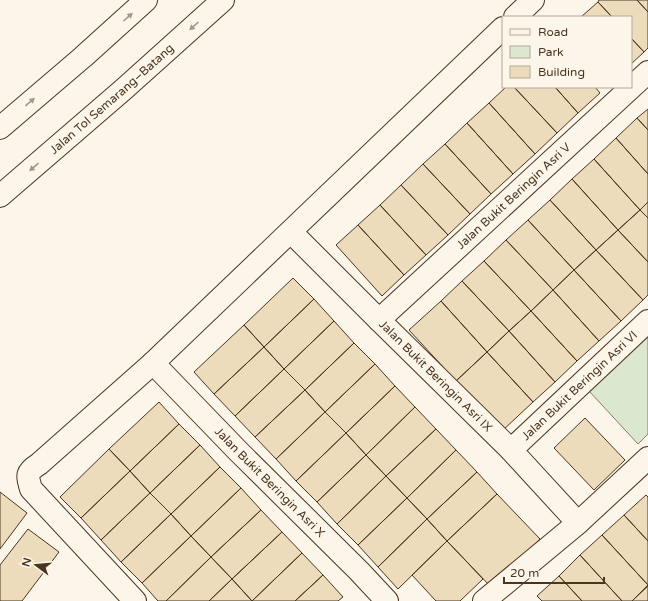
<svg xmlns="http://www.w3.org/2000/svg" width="648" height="601" font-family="'Varela Round',sans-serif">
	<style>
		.green { fill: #dce7d0; stroke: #887966 }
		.building { fill: #ecdcbc; stroke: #4a3520 }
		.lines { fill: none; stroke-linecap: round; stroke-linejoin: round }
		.minor-casing { stroke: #4a3520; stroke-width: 24 }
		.highway-casing { stroke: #4a3520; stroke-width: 24 }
		.minor { stroke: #fbf6e9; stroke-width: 22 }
		.highway { stroke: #fbf6e9; stroke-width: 22 }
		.oneway { fill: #a29684 }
		.labels { text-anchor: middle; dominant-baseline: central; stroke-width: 3; stroke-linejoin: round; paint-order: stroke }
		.street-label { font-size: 12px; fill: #4a3520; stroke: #fbf6e9 }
	</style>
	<rect width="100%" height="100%" fill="#fbf6e9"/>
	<!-- green -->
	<path class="green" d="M648,336V434L638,444L589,391Z"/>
	<!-- building -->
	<path class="building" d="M599,0H637L648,12V48L644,52L631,38V17H612L598,2Z
		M637,0H648V12Z
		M598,2L612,17H581Z
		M631,38L644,52L631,64Z
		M506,87H514L557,133L535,154L489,103Z
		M514,87H555L578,113L557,133Z
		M555,87H595L600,93L578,113Z
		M489,103L535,154L513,174L467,123Z
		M648,109V130L637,118Z
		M637,118L648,130V174L616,138Z
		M467,123L513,174L491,194L445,144Z
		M616,138L648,174V202L640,210L594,159Z
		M445,144L491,194L470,214L423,164Z
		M594,159L640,210L618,230L572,179Z
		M423,164L470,214L448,235L401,185Z
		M572,179L618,230L596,250L550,200Z
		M401,185L448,235L426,255L380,205Z
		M550,200L596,250L574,270L528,220Z
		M648,202V218L640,210Z
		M380,205L426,255L404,275L358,225Z
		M640,210L648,218V262L618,230Z
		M528,220L574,270L553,290L506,240Z
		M358,225L404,275L382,296L336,245Z
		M618,230L648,262V295L643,300L596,250Z
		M506,240L553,290L531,311L484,261Z
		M596,250L643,300L621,321L574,270Z
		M484,261L531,311L509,331L462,281Z
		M574,270L621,321L599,341L553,290Z
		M293,278L314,299L264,347L244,325Z
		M462,281L509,331L487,352L441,301Z
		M553,290L599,341L577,361L531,311Z
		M314,299L334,321L284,369L264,347Z
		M441,301L487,352L456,381L409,330Z
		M531,311L577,361L555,382L509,331Z
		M334,321L354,343L305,390L284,369Z
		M244,325L264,347L214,394L194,372Z
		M509,331L555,382L533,402L487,352Z
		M354,343L375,364L325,412L305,390Z
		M264,347L284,369L235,416L214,394Z
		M487,352L533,402L502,431L456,381Z
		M375,364L395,386L346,433L325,412Z
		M284,369L305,390L255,437L235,416Z
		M395,386L415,407L366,455L346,433Z
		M305,390L325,412L276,459L255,437Z
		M159,402L179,424L130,471L109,449Z
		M415,407L436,429L386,476L366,455Z
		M325,412L346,433L296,481L276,459Z
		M585,418L625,460L594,490L554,448Z
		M179,424L200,445L150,493L130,471Z
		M436,429L456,450L407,498L386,476Z
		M346,433L366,455L317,502L296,481Z
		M200,445L220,467L171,514L150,493Z
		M109,449L130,471L81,518L60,497Z
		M456,450L477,472L427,519L407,498Z
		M366,455L386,476L337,524L317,502Z
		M220,467L241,488L191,536L171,514Z
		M130,471L150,493L101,540L81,518Z
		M477,472L497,494L447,541L427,519Z
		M386,476L407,498L358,545L337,524Z
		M241,488L261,510L211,557L191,536Z
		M0,492L27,513L0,549Z
		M150,493L171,514L121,562L101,540Z
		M497,494L540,539L491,587L447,541Z
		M646,495L648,497V541L624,515Z
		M407,498L427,519L378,567L358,545Z
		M261,510L282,532L232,579L211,557Z
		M171,514L191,536L142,583L121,562Z
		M624,515L648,541V585L602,535Z
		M427,519L447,541L398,589L378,567Z
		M28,529L59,552L22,601H0V565Z
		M282,532L302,553L252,601L232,579Z
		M602,535L648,585L632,601H622L580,555Z
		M191,536L211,557L166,601H158L142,583Z
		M447,541L483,579L460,601H436L412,575Z
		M302,553L323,575L295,601H252Z
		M580,555L622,601H582L559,576Z
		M211,557L232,579L209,601H166Z
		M323,575L343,597L338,601H295Z
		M559,576L582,601H542L537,596Z
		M232,579L252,601H209Z
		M648,586V601H632Z"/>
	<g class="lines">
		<defs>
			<g id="minor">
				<path d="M515,17L533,0"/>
				<path id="s1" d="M291,232L379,320L511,450L578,523"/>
				<path id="s2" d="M379,320L648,72"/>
				<path id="s3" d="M153,363L238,451L359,571L387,601"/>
				<path id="s4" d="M511,450L648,321"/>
				<path d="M135,601L31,489C27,475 26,472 39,464L153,363L503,28"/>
				<path d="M484,601L578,523L648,458"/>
			</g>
			<g id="highway">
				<path d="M0,128L83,57L146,0"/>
				<path id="s5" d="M0,196L124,89L223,0"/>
			</g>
		</defs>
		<!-- minor casing -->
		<use href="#minor" class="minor-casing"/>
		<!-- highway casing -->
		<use href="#highway" class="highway-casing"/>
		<!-- minor -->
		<use href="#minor" class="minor"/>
		<!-- highway -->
		<use href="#highway" class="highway"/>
	</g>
	<!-- one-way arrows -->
	<defs><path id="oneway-solid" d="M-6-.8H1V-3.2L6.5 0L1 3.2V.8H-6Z"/></defs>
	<g class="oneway">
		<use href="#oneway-solid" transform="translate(128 17) rotate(-42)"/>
		<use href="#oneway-solid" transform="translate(194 26) rotate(138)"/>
		<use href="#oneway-solid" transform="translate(30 102) rotate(-40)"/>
		<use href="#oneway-solid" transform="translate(34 167) rotate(139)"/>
	</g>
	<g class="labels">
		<!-- street labels -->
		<g class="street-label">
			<text stroke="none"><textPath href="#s5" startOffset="148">Jalan Tol Semarang–Batang</textPath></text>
			<text stroke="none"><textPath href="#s2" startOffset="183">Jalan Bukit Beringin Asri V</textPath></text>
			<text stroke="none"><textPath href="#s1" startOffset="204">Jalan Bukit Beringin Asri IX</textPath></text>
			<text stroke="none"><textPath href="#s4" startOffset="94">Jalan Bukit Beringin Asri VI</textPath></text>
			<text stroke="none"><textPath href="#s3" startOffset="167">Jalan Bukit Beringin Asri X</textPath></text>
		</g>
	</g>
	<!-- legend -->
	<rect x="502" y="16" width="130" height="72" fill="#fbf6e9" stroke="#b4a999"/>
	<rect x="510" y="29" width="20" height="6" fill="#fbf6e9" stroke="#b4a999"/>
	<text x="538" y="36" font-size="12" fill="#4a3520">Road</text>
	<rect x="510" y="46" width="20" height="12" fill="#dce7d0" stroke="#b4a999"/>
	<text x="538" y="56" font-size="12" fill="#4a3520">Park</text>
	<rect x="510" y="66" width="20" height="12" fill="#ecdcbc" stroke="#b4a999"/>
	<text x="538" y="76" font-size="12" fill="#4a3520">Building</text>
	<!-- north arrow -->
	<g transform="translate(36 565) rotate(286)" stroke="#fbf6e9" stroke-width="3" paint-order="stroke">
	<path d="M0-3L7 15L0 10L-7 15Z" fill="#4a3520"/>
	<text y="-6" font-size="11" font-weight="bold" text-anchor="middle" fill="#4a3520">N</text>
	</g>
	<!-- scale -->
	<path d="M504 577v6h100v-6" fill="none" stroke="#4a3520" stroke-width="2"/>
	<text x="510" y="577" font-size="12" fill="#4a3520" stroke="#fbf6e9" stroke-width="3" paint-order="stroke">20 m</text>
</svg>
